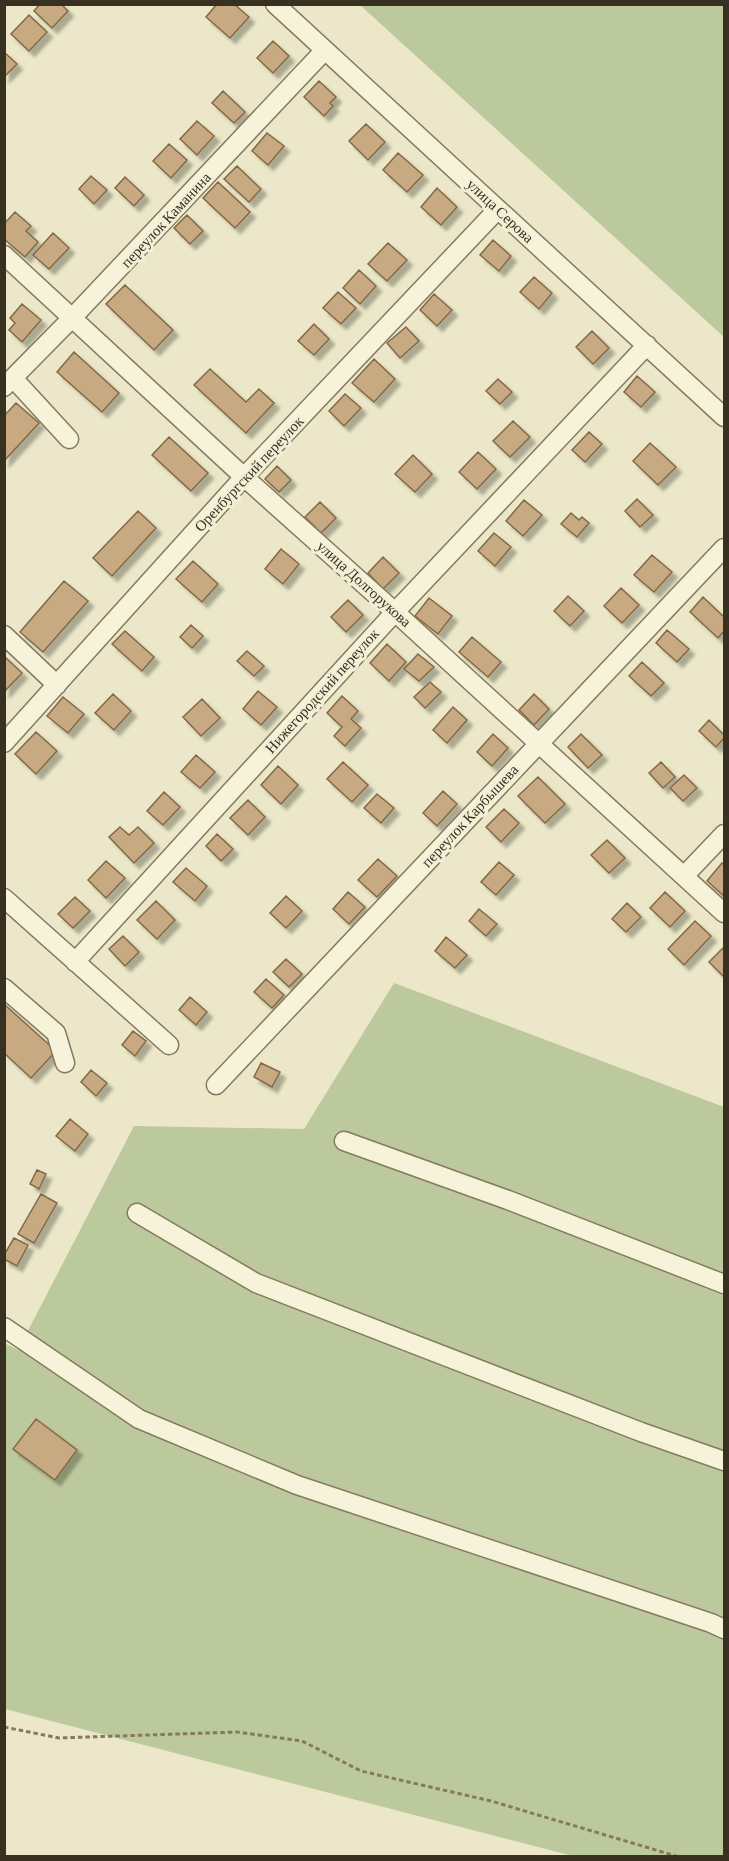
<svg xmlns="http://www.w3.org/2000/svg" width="729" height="1861" font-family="'Crimson Pro',serif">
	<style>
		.green { fill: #bcc99c }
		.building { fill: #c7aa81; stroke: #836946; stroke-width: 1.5; filter: url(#shadow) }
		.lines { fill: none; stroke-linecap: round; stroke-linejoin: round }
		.minor-casing { stroke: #867a5e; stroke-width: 21 }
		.path { stroke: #867a5e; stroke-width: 3; stroke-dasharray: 4.5 3; stroke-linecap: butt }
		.minor { stroke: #f7f3db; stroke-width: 18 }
		.labels { text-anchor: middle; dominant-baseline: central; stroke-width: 6; stroke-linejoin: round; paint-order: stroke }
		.street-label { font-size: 15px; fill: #383021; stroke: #f3f0d7 }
	</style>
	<defs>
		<filter id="shadow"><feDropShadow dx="5.5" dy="5.5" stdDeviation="1.5" flood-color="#0004"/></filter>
	</defs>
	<rect width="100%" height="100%" fill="#ebe7c8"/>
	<!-- green -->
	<path class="green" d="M360,5H724V337Z
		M394,983L724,1107V1856H573L5,1709L4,1343L18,1350L134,1126L304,1129Z"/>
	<!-- building -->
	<path class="building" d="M40,4H61L68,11L52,28L34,11Z
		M217,4H234L249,17L230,38L206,17Z
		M29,15L47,32L29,51L11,34Z
		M273,41L289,56L273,73L257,58Z
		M4,52L17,64L4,77Z
		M319,81L336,97L330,103L333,106L324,116L304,97Z
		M223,91L245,112L234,123L212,103Z
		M197,121L214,136L197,155L180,139Z
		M366,124L385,142L368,160L349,141Z
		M267,133L284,146L268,165L252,151Z
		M169,144L187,160L171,178L153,161Z
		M398,153L423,175L407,192L383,170Z
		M237,166L261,189L249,202L224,179Z
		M91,176L107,190L94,204L79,189Z
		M125,177L144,195L134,206L115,188Z
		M218,182L250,212L235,228L203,198Z
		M437,188L457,207L441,225L421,207Z
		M15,212L31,226L26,231L38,242L25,257L4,239V224Z
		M187,215L203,231L190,244L174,228Z
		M53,233L69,248L49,269L33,255Z
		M493,240L511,256L499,271L480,255Z
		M388,243L407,260L387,281L368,264Z
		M359,270L376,286L360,304L343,288Z
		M534,277L552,293L539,309L520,292Z
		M125,285L173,330L154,350L106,304Z
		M338,292L356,308L341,324L323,308Z
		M434,294L452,310L437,326L420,310Z
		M22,304L41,320L22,342L9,330L15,323L10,318Z
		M314,324L329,339L314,355L298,341Z
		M406,327L419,341L400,358L387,343Z
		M592,331L609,348L593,364L576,347Z
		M74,352L119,393L102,412L57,372Z
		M374,359L395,379L374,402L352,383Z
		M210,369L246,402L259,389L274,403L246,433L194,385Z
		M637,376L655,392L641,407L624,392Z
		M498,379L512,392L500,404L486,391Z
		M345,394L361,408L344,426L329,411Z
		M16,403L39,423L4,461V416Z
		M513,421L530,437L510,457L493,441Z
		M589,432L602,444L585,462L572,450Z
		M169,437L208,473L191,491L152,455Z
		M650,443L676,467L658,485L633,461Z
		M478,452L496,469L477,489L459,472Z
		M413,455L432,474L415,492L395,474Z
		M277,466L291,480L279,492L265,479Z
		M637,499L653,515L640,527L625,511Z
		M524,500L542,515L523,536L506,521Z
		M320,502L336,518L321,533L305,517Z
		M138,511L156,528L112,576L93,558Z
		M571,513L579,520L582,517L589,523L577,537L561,524Z
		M494,533L511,547L495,566L478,551Z
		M281,549L299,564L283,584L265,569Z
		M652,555L672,572L654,592L634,575Z
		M383,557L399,573L383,589L368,573Z
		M193,561L218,584L202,602L176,579Z
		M64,581L88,601L43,652L20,632Z
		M621,588L639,605L622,623L604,606Z
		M568,596L584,611L570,626L554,611Z
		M703,597L724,617V634L723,632L718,638L690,612Z
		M429,598L452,616L438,634L415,616Z
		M348,600L363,615L346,632L331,617Z
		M191,625L203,636L192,648L180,637Z
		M667,630L689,649L677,662L656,643Z
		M125,631L154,657L142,671L112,644Z
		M472,637L501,662L488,677L459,652Z
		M387,644L406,662L389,681L370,663Z
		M247,651L264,666L254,676L237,661Z
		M418,654L434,667L419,681L404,669Z
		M4,656L22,673L4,692Z
		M642,662L664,683L651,696L629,676Z
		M430,682L441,692L425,708L414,697Z
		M258,691L277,707L261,725L243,709Z
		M113,694L131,711L114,730L95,713Z
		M534,694L549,709L534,725L519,710Z
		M342,696L358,711L351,719L361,728L345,746L334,736L342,727L327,713Z
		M63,697L84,714L68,733L47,716Z
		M202,699L220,718L201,736L183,717Z
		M453,707L467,720L447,743L433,730Z
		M709,720L724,735V738L716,747L699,731Z
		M36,732L57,751L36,774L15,754Z
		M493,734L508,748L492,766L477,752Z
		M581,734L602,755L588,768L568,747Z
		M196,755L215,772L200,788L181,772Z
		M343,762L368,785L352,802L327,779Z
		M661,762L675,777L663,788L649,773Z
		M278,766L298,785L281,804L261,785Z
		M684,775L697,788L683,801L670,788Z
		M538,777L565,804L545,823L518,796Z
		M443,791L457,804L437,826L423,813Z
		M164,792L180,807L163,825L147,811Z
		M377,794L394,808L381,823L364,808Z
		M248,800L265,817L248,835L230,818Z
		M504,809L519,823L501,842L486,827Z
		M120,827L129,835L138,827L154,843L134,863L109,837Z
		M217,834L233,849L221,861L206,846Z
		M607,840L625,858L609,873L591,855Z
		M378,859L397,876L377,897L358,880Z
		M106,861L125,878L106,898L88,880Z
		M499,862L514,875L496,895L481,882Z
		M722,863L724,864V896L707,881Z
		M186,868L207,886L195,901L173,882Z
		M348,892L365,907L349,924L333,909Z
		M665,892L685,911L670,927L650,908Z
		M286,896L302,911L286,928L270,913Z
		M75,897L90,911L73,928L58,914Z
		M156,901L175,920L157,939L137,920Z
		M627,903L641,917L626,932L612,919Z
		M479,909L497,924L486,936L469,921Z
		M695,921L711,936L684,965L668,949Z
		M123,936L139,952L125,966L109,949Z
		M446,937L467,955L455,968L435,951Z
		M724,947V977L709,962Z
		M286,959L302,974L289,987L273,972Z
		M266,979L284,995L272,1008L254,992Z
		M190,997L207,1012L196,1025L179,1010Z
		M4,1004L56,1051L31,1078L4,1053Z
		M133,1031L146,1041L135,1056L122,1045Z
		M261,1063L280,1072L272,1087L254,1077Z
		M91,1070L107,1083L96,1096L81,1082Z
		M70,1119L88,1134L75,1151L56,1136Z
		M37,1170L46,1174L39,1189L30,1184Z
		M41,1194L57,1203L34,1243L18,1234Z
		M14,1238L28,1245L17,1266L4,1259V1255Z
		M36,1419L77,1450L55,1480L13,1449Z"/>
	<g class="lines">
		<defs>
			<path id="minor" d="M275,4L724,417
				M4,255L244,477L395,612L724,913
				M13,378L69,439
				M4,387L73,317L325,50
				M4,635L57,685
				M4,743L244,477L498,209
				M684,876L724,834
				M4,898L169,1045
				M75,962L395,612L647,345
				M4,988L56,1033L65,1063
				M216,1085L724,548
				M344,1141L508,1200L724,1284
				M137,1213L256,1283L641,1432L724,1461
				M4,1327L139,1419L297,1485L711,1623L724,1629"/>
		</defs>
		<!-- minor casing -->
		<use href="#minor" class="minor-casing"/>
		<!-- path -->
		<path class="path" d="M4,1727L59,1738L237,1732L302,1741L361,1771L491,1801L676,1856"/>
		<!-- minor -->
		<use href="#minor" class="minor"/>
	</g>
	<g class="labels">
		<!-- street labels -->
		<g class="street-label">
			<text transform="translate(500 211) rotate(43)">улица Серова</text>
			<text transform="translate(166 220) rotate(-47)">переулок Каманина</text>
			<text transform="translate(249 474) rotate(-47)">Оренбургский переулок</text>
			<text transform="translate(364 584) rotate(42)">улица Долгорукова</text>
			<text transform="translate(322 691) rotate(-48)">Нижегородский переулок</text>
			<text transform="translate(470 816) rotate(-47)">переулок Карбышева</text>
		</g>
	</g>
	<!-- border -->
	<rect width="729" height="1861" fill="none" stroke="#383021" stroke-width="12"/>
</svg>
